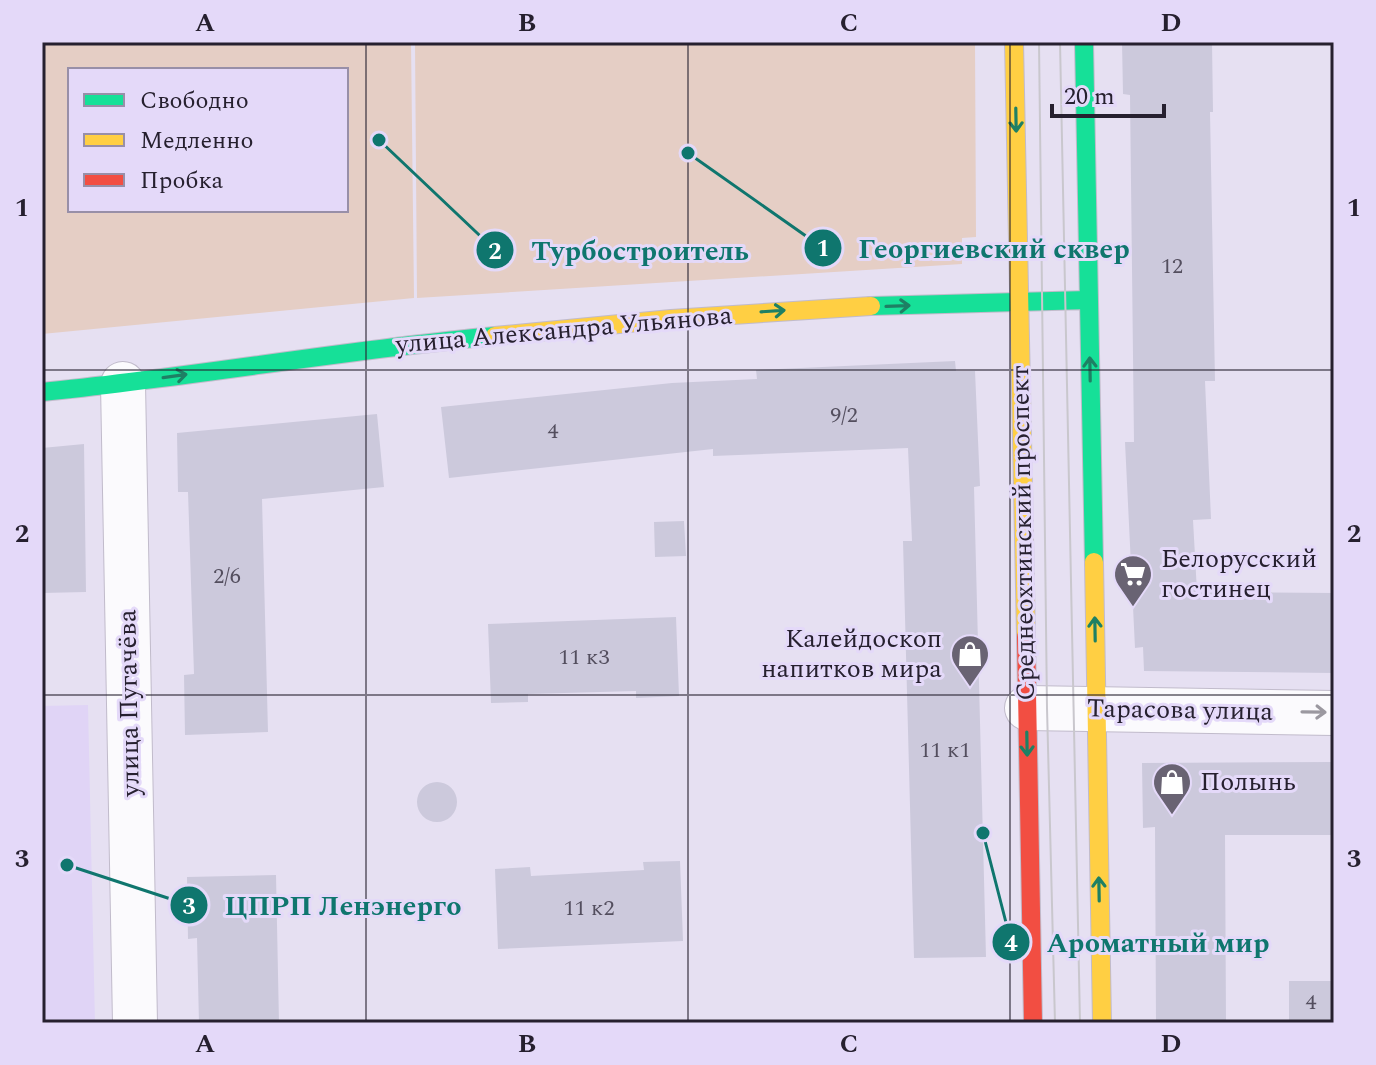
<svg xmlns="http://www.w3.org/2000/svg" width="1376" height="1065" font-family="Spectral,serif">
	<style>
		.built { fill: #e0d4f6 }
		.green { fill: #e5cec5; fill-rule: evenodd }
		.building { fill: #ccc9dc }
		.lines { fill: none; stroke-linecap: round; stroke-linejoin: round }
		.street-casing { stroke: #c1bbcb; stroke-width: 46 }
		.fast-casing { stroke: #c1bbcb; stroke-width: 20 }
		.slow-casing { stroke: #c1bbcb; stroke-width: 20 }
		.jam-casing { stroke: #c1bbcb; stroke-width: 20 }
		.street { stroke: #fbfafd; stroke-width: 44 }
		.fast { stroke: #16e098; stroke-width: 18 }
		.slow { stroke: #ffcf43; stroke-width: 18 }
		.jam { stroke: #f24e42; stroke-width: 18 }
		.tram { stroke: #c9c7cd; stroke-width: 2 }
		.oneway { stroke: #1e8064 }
		.oneway2 { stroke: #9b98a0 }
		.grid { fill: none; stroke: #26202f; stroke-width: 2; stroke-opacity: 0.55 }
		.labels { text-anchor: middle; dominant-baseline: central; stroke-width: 6; stroke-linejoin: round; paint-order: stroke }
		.number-label { font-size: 22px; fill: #534e5e }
		.street-label { font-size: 26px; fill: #26202f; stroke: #e4d9f9 }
		.poi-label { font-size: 26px; fill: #26202f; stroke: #e4d9f9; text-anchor: start }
		.leader { fill: none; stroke: #0f766e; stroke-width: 3 }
		.callout-dot { fill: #0f766e; stroke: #e4d9f9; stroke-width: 3 }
		.mark-label { font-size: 24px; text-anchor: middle; font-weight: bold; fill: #fff }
		.callout-label { font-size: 28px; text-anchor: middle; font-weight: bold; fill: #0f766e; stroke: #e4d9f9; stroke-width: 6; stroke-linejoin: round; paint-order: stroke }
		.neatline { fill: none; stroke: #26202f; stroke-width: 3 }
		.grid-label { font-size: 26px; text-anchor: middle; font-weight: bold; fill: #26202f }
	</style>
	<rect width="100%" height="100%" fill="#e6e0f2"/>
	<!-- built -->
	<path class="built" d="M88,705L95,1023H42V706Z"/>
	<!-- green -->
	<path class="green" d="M42,42H411L414,298L42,334ZM70,70H346V210H70Z
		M415,42H975L976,237L962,238V264L417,298Z"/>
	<!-- building -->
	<path class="building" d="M1122,42H1212L1213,112H1210L1215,381H1205L1211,519L1193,520L1197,592L1334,593V673L1144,671L1143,647L1135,648L1125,442H1134L1130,95L1123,94Z
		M955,361L956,371H975L980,486L974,487L986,957L914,958L903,541H912L908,448L713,456V449L449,478L441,407L672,383L757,379L756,370Z
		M377,414L384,487L262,499L268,732L185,735L184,675L194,674L188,492H178L177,433Z
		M84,444L86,592L42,593V448Z
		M684,521L686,556L655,557L654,522Z
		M676,617L679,696L636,698V691L528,694V702L491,703L488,624Z
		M1334,762V835H1225L1226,1023H1156L1155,827L1143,828L1142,763Z
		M417 802a20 20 0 1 1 40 0a20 20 0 1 1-40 0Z
		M680,861L683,941L498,949L495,869L530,867L531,876L644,870L643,862Z
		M276,875L279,1023H199L197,938L188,939L187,877Z
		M1289,981H1334V1023H1289Z"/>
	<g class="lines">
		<defs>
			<path id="street" d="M123,384L135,1023
				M1027,708L1334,713"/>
			<path id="fast" d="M1084,42L1094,562
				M871,306L1088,300
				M42,392C194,377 344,350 495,336"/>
			<path id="slow" d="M1014,42L1026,637
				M495,336L671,319L871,306
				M1094,562L1102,1023"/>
			<path id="jam" d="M1026,637L1033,1023"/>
		</defs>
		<!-- street casing -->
		<use href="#street" class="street-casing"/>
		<!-- fast casing -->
		<use href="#fast" class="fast-casing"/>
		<!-- slow casing -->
		<use href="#slow" class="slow-casing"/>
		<!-- jam casing -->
		<use href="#jam" class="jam-casing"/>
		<!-- street -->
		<use href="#street" class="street"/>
		<!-- fast -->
		<use href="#fast" class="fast"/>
		<!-- slow -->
		<use href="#slow" class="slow"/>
		<!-- jam -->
		<use href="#jam" class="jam"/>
		<!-- tram -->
		<path class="tram" d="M1039,42L1047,708L1055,1023
			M1060,42L1080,1023"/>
	</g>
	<!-- one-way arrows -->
	<defs><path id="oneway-shaft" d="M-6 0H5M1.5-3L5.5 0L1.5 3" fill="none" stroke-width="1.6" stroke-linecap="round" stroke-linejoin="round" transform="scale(2)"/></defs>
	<g class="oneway">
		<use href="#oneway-shaft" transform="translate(1016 120) rotate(89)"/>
		<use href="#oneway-shaft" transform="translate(898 306) rotate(-2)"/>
		<use href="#oneway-shaft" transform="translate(773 311) rotate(-4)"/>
		<use href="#oneway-shaft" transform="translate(1090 369) rotate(-91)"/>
		<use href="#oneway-shaft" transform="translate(175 376) rotate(-8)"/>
		<use href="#oneway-shaft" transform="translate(1095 629) rotate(-91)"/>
		<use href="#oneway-shaft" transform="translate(1027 744) rotate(89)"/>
		<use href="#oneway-shaft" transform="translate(1099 889) rotate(-91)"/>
	</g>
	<use class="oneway2" href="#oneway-shaft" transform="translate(1314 712) rotate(1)"/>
	<!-- grid -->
	<path class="grid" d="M366,42V1023M688,42V1023M1010,42V1023M42,370H1334M42,695H1334"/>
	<!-- icons -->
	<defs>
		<symbol id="supermarket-pin" viewBox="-11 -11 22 30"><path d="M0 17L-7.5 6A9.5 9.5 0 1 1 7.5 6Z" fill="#696373" stroke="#e4d9f9"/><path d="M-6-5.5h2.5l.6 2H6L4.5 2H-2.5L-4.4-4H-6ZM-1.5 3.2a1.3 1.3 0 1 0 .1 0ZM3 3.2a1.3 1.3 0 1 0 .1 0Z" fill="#fff"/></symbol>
		<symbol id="shop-pin" viewBox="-11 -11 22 30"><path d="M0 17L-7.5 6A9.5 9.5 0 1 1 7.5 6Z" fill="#696373" stroke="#e4d9f9"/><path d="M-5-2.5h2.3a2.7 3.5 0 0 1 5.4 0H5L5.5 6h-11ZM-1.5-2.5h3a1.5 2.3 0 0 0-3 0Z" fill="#fff"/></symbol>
	</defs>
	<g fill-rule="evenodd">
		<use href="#supermarket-pin" x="1111" y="552" width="44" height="60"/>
		<use href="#shop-pin" x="948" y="632" width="44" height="60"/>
		<use href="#shop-pin" x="1150" y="760" width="44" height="60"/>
	</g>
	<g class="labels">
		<!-- number labels -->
		<g class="number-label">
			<text x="1172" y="266">12</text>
			<text x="844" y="415">9/2</text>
			<text x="553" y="431">4</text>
			<text x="227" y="576">2/6</text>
			<text x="584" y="657">11 к3</text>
			<text x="945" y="750">11 к1</text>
			<text x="589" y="908">11 к2</text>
			<text x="1311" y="1002">4</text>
		</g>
		<!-- street labels -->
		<g class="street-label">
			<text transform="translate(564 330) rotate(-5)">улица Александра Ульянова</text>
			<text transform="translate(1023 533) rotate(-91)">Среднеохтинский проспект</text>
			<text transform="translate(129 703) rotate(-91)">улица Пугачёва</text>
			<text transform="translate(1180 710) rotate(1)">Тарасова улица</text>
		</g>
		<!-- poi labels -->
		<g class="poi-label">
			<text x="1161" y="559">Белорусский<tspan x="1161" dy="30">гостинец</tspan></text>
			<text x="942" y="639" text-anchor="end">Калейдоскоп<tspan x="942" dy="30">напитков мира</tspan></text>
			<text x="1200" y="782">Полынь</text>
		</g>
	</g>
	<!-- callouts -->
	<path class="leader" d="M688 153L823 248M379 140L495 250M67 865L189 905M983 833L1011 942"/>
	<g class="callout-dot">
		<circle cx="688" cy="153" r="8"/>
		<circle cx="379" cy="140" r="8"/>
		<circle cx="67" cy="865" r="8"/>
		<circle cx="983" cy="833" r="8"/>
		<circle cx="823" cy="248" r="20"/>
		<circle cx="495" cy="250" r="20"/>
		<circle cx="189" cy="905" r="20"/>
		<circle cx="1011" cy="942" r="20"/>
	</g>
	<g class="mark-label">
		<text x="823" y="256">1</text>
		<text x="495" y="259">2</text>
		<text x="189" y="914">3</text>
		<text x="1011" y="951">4</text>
	</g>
	<g class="callout-label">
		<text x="994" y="258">Георгиевский сквер</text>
		<text x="640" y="260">Турбостроитель</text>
		<text x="343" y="915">ЦПРП Ленэнерго</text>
		<text x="1158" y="952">Ароматный мир</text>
	</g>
	<!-- border -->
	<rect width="1376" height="1065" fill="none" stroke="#e4d9f9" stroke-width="88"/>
	<!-- legend -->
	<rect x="68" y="68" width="280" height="144" fill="#e4d9f9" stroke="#988fa8" stroke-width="2"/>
	<rect x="84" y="94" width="40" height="12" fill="#16e098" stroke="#988fa8" stroke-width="2"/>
	<text x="140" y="108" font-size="24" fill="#26202f">Свободно</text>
	<rect x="84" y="134" width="40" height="12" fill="#ffcf43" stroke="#988fa8" stroke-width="2"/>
	<text x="140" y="148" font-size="24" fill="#26202f">Медленно</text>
	<rect x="84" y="174" width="40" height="12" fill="#f24e42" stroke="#988fa8" stroke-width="2"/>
	<text x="140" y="188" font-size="24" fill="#26202f">Пробка</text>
	<!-- scale -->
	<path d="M1052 104v12h112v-12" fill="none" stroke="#26202f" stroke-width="4"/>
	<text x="1064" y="104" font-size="24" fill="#26202f" stroke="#e4d9f9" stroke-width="6" paint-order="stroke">20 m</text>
	<rect x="44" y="44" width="1288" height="977" class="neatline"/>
	<g class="grid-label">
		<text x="205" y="31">A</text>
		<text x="527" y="31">B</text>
		<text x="849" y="31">C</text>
		<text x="1171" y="31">D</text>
		<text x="22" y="216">1</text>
		<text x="1354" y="216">1</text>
		<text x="22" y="542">2</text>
		<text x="1354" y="542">2</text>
		<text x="22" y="867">3</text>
		<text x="1354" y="867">3</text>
		<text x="205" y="1052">A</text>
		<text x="527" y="1052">B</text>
		<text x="849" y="1052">C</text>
		<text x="1171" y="1052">D</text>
	</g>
</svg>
